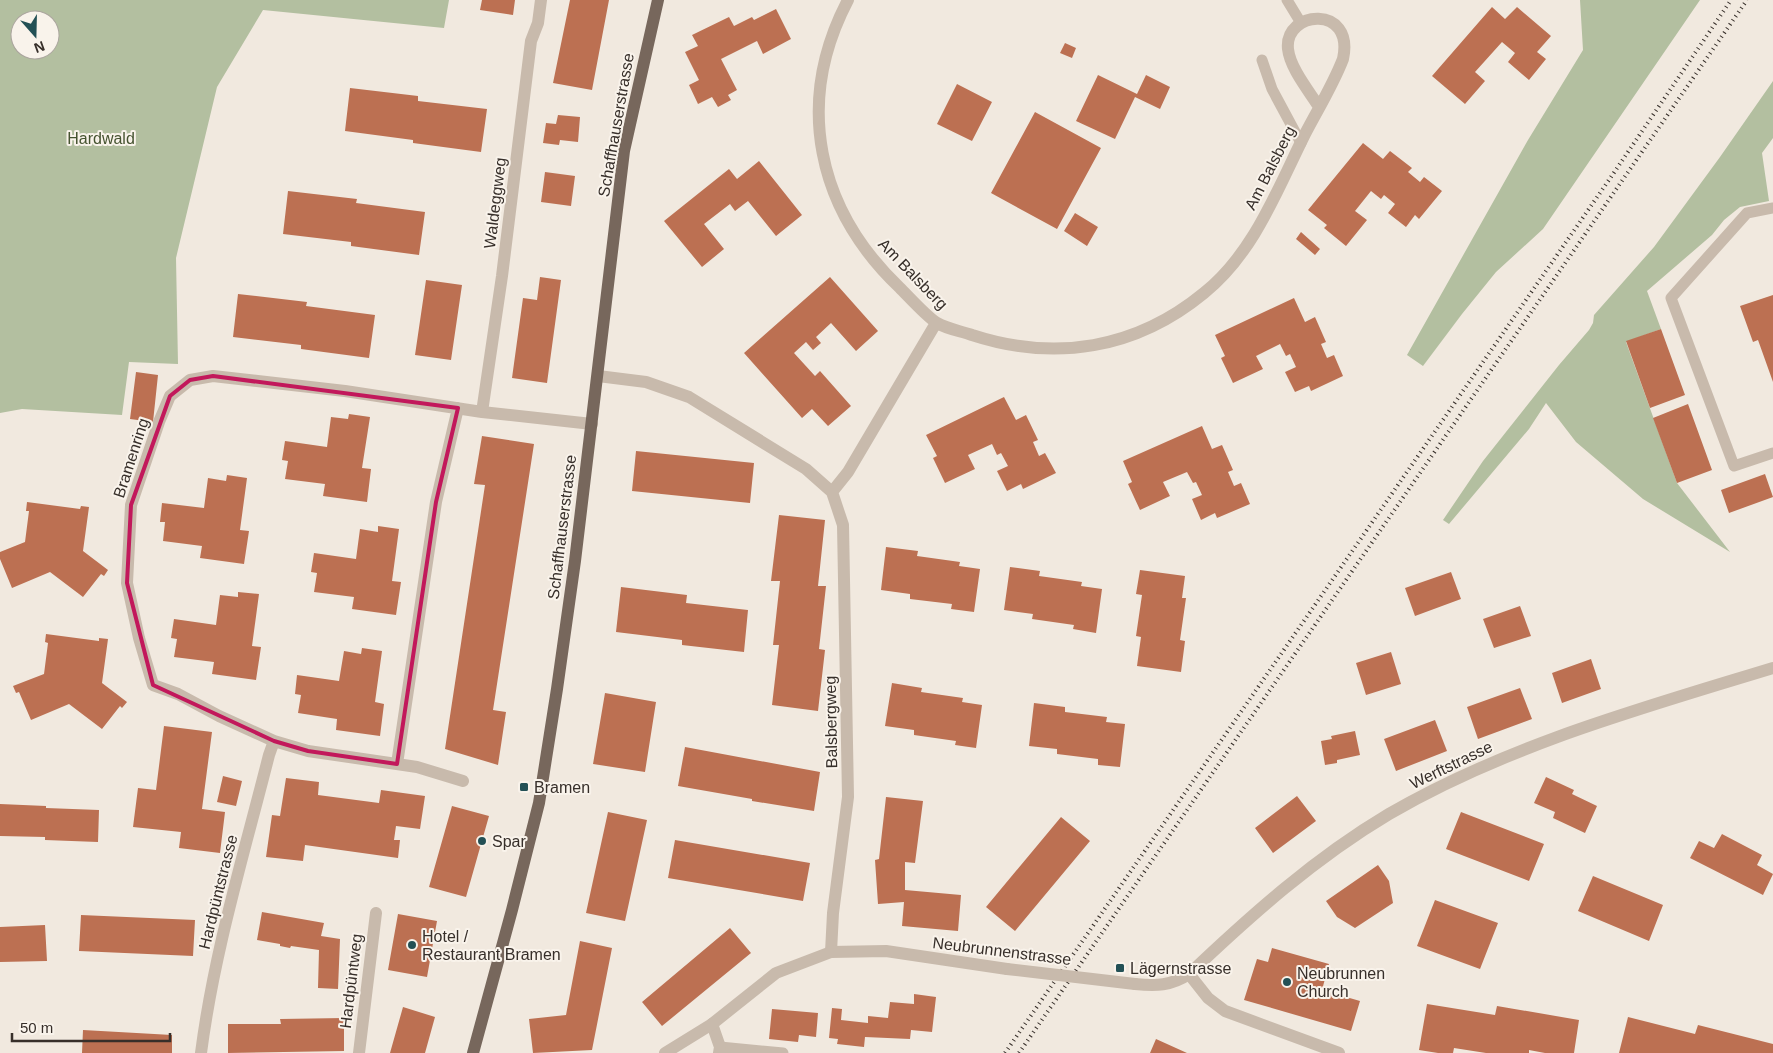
<svg xmlns="http://www.w3.org/2000/svg" width="1773" height="1053" font-family="Arial,sans-serif">
	<style>
		.green { fill: #b3bfa0; fill-rule: evenodd }
		.building { fill: #bc7052 }
		.lines { fill: none; stroke-linecap: round; stroke-linejoin: round }
		.service { stroke: #c8baac; stroke-width: 11 }
		.minor { stroke: #c8baac; stroke-width: 12 }
		.tertiary { stroke: #c8baac; stroke-width: 12 }
		.primary { stroke: #77675c; stroke-width: 12 }
		.rail { stroke: #372f2a; stroke-width: 4; stroke-dasharray: 1 4; stroke-linecap: butt }
		.tertiary-bridge { stroke: #c8baac; stroke-width: 12 }
		.marked { fill: none; stroke: #c2185b; stroke-width: 4; stroke-linejoin: round }
		.poi-dot { fill: #235055; stroke: #f9f3eb; stroke-width: 2 }
		.labels { text-anchor: middle; dominant-baseline: central; stroke-width: 4; stroke-linejoin: round; paint-order: stroke }
		.street-label { font-size: 16px; fill: #372f2a; stroke: #f9f3eb }
		.park-label { font-size: 16px; fill: #455330; stroke: #f9f3eb }
		.poi-label { font-size: 16px; fill: #372f2a; stroke: #f9f3eb; text-anchor: start }
	</style>
	<rect width="100%" height="100%" fill="#f1e9df"/>
	<!-- green -->
	<path class="green" d="M0,0H449L444,28L263,10L217,87L176,258L178,364L129,362L122,415L22,409L0,413ZM20,20H50V50H20Z
		M1580,0H1700L1543,229L1496,272L1462,314L1423,366L1407,355L1528,140L1583,50Z
		M1773,81V138L1762,153L1769,201L1740,207L1724,220L1712,235L1647,291L1661,329L1626,342L1677,483L1730,552L1643,499L1576,442L1546,403L1529,429L1449,524L1443,520L1483,461L1559,365L1589,330L1593,323L1594,315L1654,247L1720,157Z"/>
	<!-- building -->
	<path class="building" d="M482,0H515L513,15L480,10Z
		M570,0H609L592,90L553,83Z
		M1492,7L1505,19L1517,7L1551,36L1537,52L1546,59L1529,80L1508,62L1515,53L1502,42L1475,72L1485,81L1465,104L1432,76Z
		M776,9L791,39L763,54L757,41L721,59L737,90L728,95L731,100L718,107L712,97L698,104L689,85L699,80L685,52L698,46L692,35L729,17L734,26L752,17L754,20Z
		M1065,43L1076,48L1072,58L1060,53Z
		M1098,75L1137,94L1146,75L1170,87L1160,109L1135,97L1115,139L1076,121Z
		M957,84L992,102L972,141L937,124Z
		M350,88L418,96V101L487,109L481,152L413,143V140L345,131Z
		M1035,112L1101,148L1057,229L991,193Z
		M558,115L580,117L578,142L560,140L559,145L543,143L546,123L556,124Z
		M1363,143L1383,159L1390,151L1412,168L1408,172L1420,182L1424,177L1442,191L1419,219L1415,215L1406,227L1388,213L1395,204L1384,195L1381,199L1371,191L1355,211L1367,220L1346,246L1324,228L1327,225L1308,210Z
		M759,161L802,215L776,236L748,201L735,211L730,204L704,224L724,249L702,267L664,221L729,169L737,179Z
		M545,172L575,176L571,206L541,202Z
		M288,191L357,199L356,203L425,212L419,255L351,246V242L283,234Z
		M1075,213L1098,227L1087,246L1064,231Z
		M1301,232L1320,249L1315,255L1296,239Z
		M540,277L561,280L547,383L512,378L523,298L537,300Z
		M830,277L878,331L856,351L831,323L816,337L821,343L813,350L806,342L794,353L815,376L820,371L851,406L828,426L812,409L802,418L744,353Z
		M426,280L462,285L451,360L415,355Z
		M238,294L307,302L306,306L375,315L369,358L301,349V345L233,337Z
		M1773,295V382L1758,340L1753,342L1740,306Z
		M1294,298L1305,322L1315,317L1326,342L1321,344L1327,358L1334,355L1343,376L1311,391L1309,386L1295,392L1285,372L1296,367L1290,354L1286,356L1280,344L1256,356L1263,369L1233,383L1221,358L1225,356L1215,335Z
		M1661,329L1685,395L1650,408L1626,341Z
		M136,372L158,375L153,422L130,419Z
		M1004,397L1016,420L1026,415L1038,440L1033,442L1039,456L1045,453L1056,473L1023,489L1021,484L1007,491L997,471L1008,466L1001,453L997,455L992,444L968,455L975,469L945,483L933,458L937,456L926,435Z
		M1688,404L1712,470L1677,483L1653,418Z
		M349,414L370,417L362,468L371,469L367,502L323,496L325,484L285,479L288,461L282,460L285,441L327,447L331,417L348,419Z
		M1202,426L1212,449L1222,445L1233,470L1228,472L1234,486L1241,483L1250,504L1217,518L1215,513L1201,520L1192,499L1202,495L1196,482L1193,483L1187,472L1163,482L1170,496L1140,510L1128,484L1132,482L1123,461Z
		M482,436L534,444L493,710L506,712L498,765L445,749L485,485L474,484Z
		M636,451L754,463L750,503L632,491Z
		M1765,474L1773,497L1729,513L1721,490Z
		M227,475L247,478L240,530L249,531L244,564L200,558L202,546L163,541L165,522H160L162,503L204,508L208,478L226,481Z
		M27,502L80,509L81,506L89,507L83,551L108,570L104,576L101,574L83,597L50,572L12,588L0,559V552L25,542L29,511H26Z
		M779,515L825,520L818,586H826L819,649L825,650L818,711L772,705L779,645H773L780,581H771Z
		M378,526L399,529L392,581L401,582L396,615L352,609L354,597L314,592L317,573L311,572L314,553L356,559L360,529L378,532Z
		M886,547L918,551L917,556L960,562L959,566L980,569L974,612L951,609L952,604L910,599V594L881,590Z
		M1010,567L1040,571L1039,576L1082,582L1081,586L1102,589L1096,633L1073,629L1074,625L1032,619L1033,614L1004,610Z
		M1140,570L1185,576L1182,598H1186L1180,640L1185,641L1181,672L1137,666L1141,637L1136,636L1142,595L1136,594Z
		M1451,572L1461,599L1415,616L1405,588Z
		M621,587L687,595L686,603L748,610L744,652L682,645V640L616,632Z
		M238,592L259,594L252,646L261,647L256,680L212,674L214,662L174,657L177,639L171,638L174,619L216,625L220,595L238,597Z
		M1520,606L1531,636L1494,648L1483,619Z
		M46,634L99,641V638L108,639L102,683L127,702L122,708L120,706L102,729L69,704L31,720L19,692L16,693L13,686L44,674L48,643L45,642Z
		M362,648L382,651L375,702L384,704L380,736L336,730L337,719L298,713L301,695L295,694L297,675L339,681L344,651L361,654Z
		M1391,652L1401,684L1366,695L1356,663Z
		M1591,659L1601,689L1562,703L1552,673Z
		M892,683L922,688L921,692L963,698L962,702L982,705L976,748L955,745L956,741L914,735V730L885,726Z
		M1520,688L1532,719L1478,739L1467,707Z
		M605,693L656,702L645,772L593,764Z
		M1034,703L1065,707V712L1107,717L1106,722L1125,724L1120,767L1098,765V759L1057,754V749L1029,746Z
		M1435,720L1447,751L1396,771L1384,739Z
		M164,726L212,732L202,809L225,812L220,853L179,848L181,832L133,827L138,788L156,790Z
		M1355,731L1360,755L1337,760V763L1325,765L1321,741L1332,739L1331,736Z
		M685,747L820,772L814,811L752,801V799L678,786Z
		M223,776L242,781L236,806L217,802Z
		M1546,777L1574,790L1572,794L1597,806L1585,833L1553,818L1555,812L1534,803Z
		M286,778L319,782L318,795L379,803L381,790L425,796L420,829L396,826L394,840H400L398,858L305,845L303,861L266,857L272,815L280,816Z
		M1297,796L1316,821L1273,853L1255,828Z
		M886,797L923,801L915,863L905,862V890L961,895L958,931L902,926L904,902L878,904L875,860L879,859Z
		M0,804L46,806V808L99,810L98,842L45,840V837L0,836Z
		M452,806L489,816L466,897L429,887Z
		M608,812L647,820L625,921L586,913Z
		M1461,812L1544,844L1529,881L1446,849Z
		M1061,817L1090,841L1015,931L986,907Z
		M1722,834L1762,855L1757,865L1773,874L1763,895L1690,858L1699,841L1714,848Z
		M675,840L810,863L803,901L668,878Z
		M1378,865L1389,881L1393,903L1355,928L1337,917L1326,901Z
		M1593,876L1663,905L1649,941L1578,911Z
		M1435,900L1498,923L1480,969L1417,946Z
		M262,912L324,923L321,936L340,939L338,989L318,988L319,950L291,946L290,948L280,946V944L257,940Z
		M398,914L437,921L427,977L388,970Z
		M81,915L195,920L193,956L79,951Z
		M45,925L47,961L0,962V927Z
		M730,928L751,953L662,1026L642,1002Z
		M580,941L612,948L592,1050L533,1053L529,1019L566,1015Z
		M1272,948L1329,964L1322,990L1360,1001L1351,1031L1244,1000L1257,959L1268,962Z
		M914,994L936,997L932,1032L911,1030L910,1039L865,1037L864,1047L837,1044L838,1039L829,1038L832,1008L842,1009L841,1020L868,1023V1016L888,1018L890,1002L914,1004Z
		M1427,1004L1495,1015L1497,1006L1579,1020L1574,1053H1545L1529,1050V1053H1486L1454,1048L1453,1053H1438L1419,1050Z
		M403,1007L435,1017L425,1053H390Z
		M772,1009L818,1013L816,1037L799,1035L798,1042L769,1039Z
		M1628,1017L1695,1034L1698,1025L1773,1044V1053H1619Z
		M344,1018V1051L228,1053V1024H281L280,1019Z
		M83,1030L172,1035V1053H82Z
		M1156,1039L1187,1053H1150Z"/>
	<g class="lines">
		<!-- service -->
		<path class="service" d="M1287,0L1301,23
			M1262,60L1272,89L1301,143
			M1773,208L1747,213L1671,298L1734,466L1773,453
			M720,1047L783,1053"/>
		<!-- minor -->
		<path class="minor" d="M848,0C794,103 817,209 900,288C909,297 927,317 937,323C947,329 961,331 972,335C1055,362 1136,349 1204,293C1254,253 1277,190 1305,134C1318,109 1333,85 1343,59C1355,4 1284,10 1288,49C1290,68 1309,91 1319,107
			M598,376L646,382L689,397L806,469L832,492L843,525L848,797L833,913L831,952
			M482,412L502,276L531,41L538,23L541,0
			M832,492L848,472L936,323
			M397,764L436,502L458,408
			M463,781L417,767L308,751L274,741L219,716L178,694L153,685L139,638L127,583L131,505L159,422L170,396L190,380L213,376L345,391L482,412L592,424
			M1189,974L1208,998L1225,1011L1339,1053
			M712,1024L720,1047L719,1053
			M201,1053C214,952 244,854 269,755L274,741
			M359,1053L376,913"/>
		<!-- tertiary -->
		<path class="tertiary" d="M1135,984C1156,986 1171,986 1189,974C1251,915 1315,858 1389,814C1508,745 1642,708 1773,668
			M665,1053L712,1024L776,973L831,952L886,951L1007,969"/>
		<!-- primary -->
		<path class="primary" d="M473,1053L512,910L539,803L557,689L575,561L624,151L658,0"/>
		<!-- rail -->
		<path class="rail" d="M1005,1053L1611,177L1731,0
			M1019,1053L1747,0"/>
		<!-- tertiary-bridge -->
		<path class="tertiary-bridge" d="M1007,969L1135,984"/>
	</g>
	<!-- marked area -->
	<path class="marked" d="M213,376L458,408L436,502L397,764L308,751L274,741L153,685L127,583L131,505L170,396L190,380Z"/>
	<!-- markers -->
	<g class="poi-dot">
		<rect x="519" y="782" width="10" height="10" rx="2.5"/>
		<circle cx="482" cy="841" r="5"/>
		<circle cx="412" cy="945" r="5"/>
		<rect x="1115" y="963" width="10" height="10" rx="2.5"/>
		<circle cx="1287" cy="982" r="5"/>
	</g>
	<g class="labels">
		<!-- street labels -->
		<g class="street-label">
			<text transform="translate(616 125) rotate(-80)">Schaffhauserstrasse</text>
			<text transform="translate(1270 168) rotate(-63)">Am Balsberg</text>
			<text transform="translate(495 203) rotate(-83)">Waldeggweg</text>
			<text transform="translate(913 274) rotate(46)">Am Balsberg</text>
			<text transform="translate(131 458) rotate(-72)">Bramenring</text>
			<text transform="translate(562 527) rotate(-83)">Schaffhauserstrasse</text>
			<text transform="translate(831 722) rotate(-91)">Balsbergweg</text>
			<text transform="translate(1451 765) rotate(-26)">Werftstrasse</text>
			<text transform="translate(218 892) rotate(-76)">Hardpüntstrasse</text>
			<text transform="translate(1002 951) rotate(7)">Neubrunnenstrasse</text>
			<text transform="translate(351 981) rotate(-83)">Hardpüntweg</text>
		</g>
		<!-- park labels -->
		<g class="park-label">
			<text x="101" y="138">Hardwald</text>
		</g>
		<!-- poi labels -->
		<g class="poi-label">
			<text x="534" y="787">Bramen</text>
			<text x="492" y="841">Spar</text>
			<text x="422" y="936">Hotel /<tspan x="422" dy="18">Restaurant Bramen</tspan></text>
			<text x="1130" y="968">Lägernstrasse</text>
			<text x="1297" y="973">Neubrunnen<tspan x="1297" dy="18">Church</tspan></text>
		</g>
	</g>
	<!-- north arrow -->
	<g transform="translate(35 35) rotate(160)"><circle r="24" fill="#f9f3eb" stroke="#aba59e"/>
	<path d="M0-4L9 19L0 12L-9 19Z" fill="#235055"/>
	<text y="-8" font-size="14" font-weight="bold" text-anchor="middle" fill="#372f2a">N</text>
	</g>
	<!-- scale -->
	<path d="M12 1033v8h158v-8" fill="none" stroke="#372f2a" stroke-width="2.5"/>
	<text x="20" y="1033" font-size="15" fill="#372f2a" stroke="#f9f3eb" stroke-width="4" paint-order="stroke">50 m</text>
</svg>
